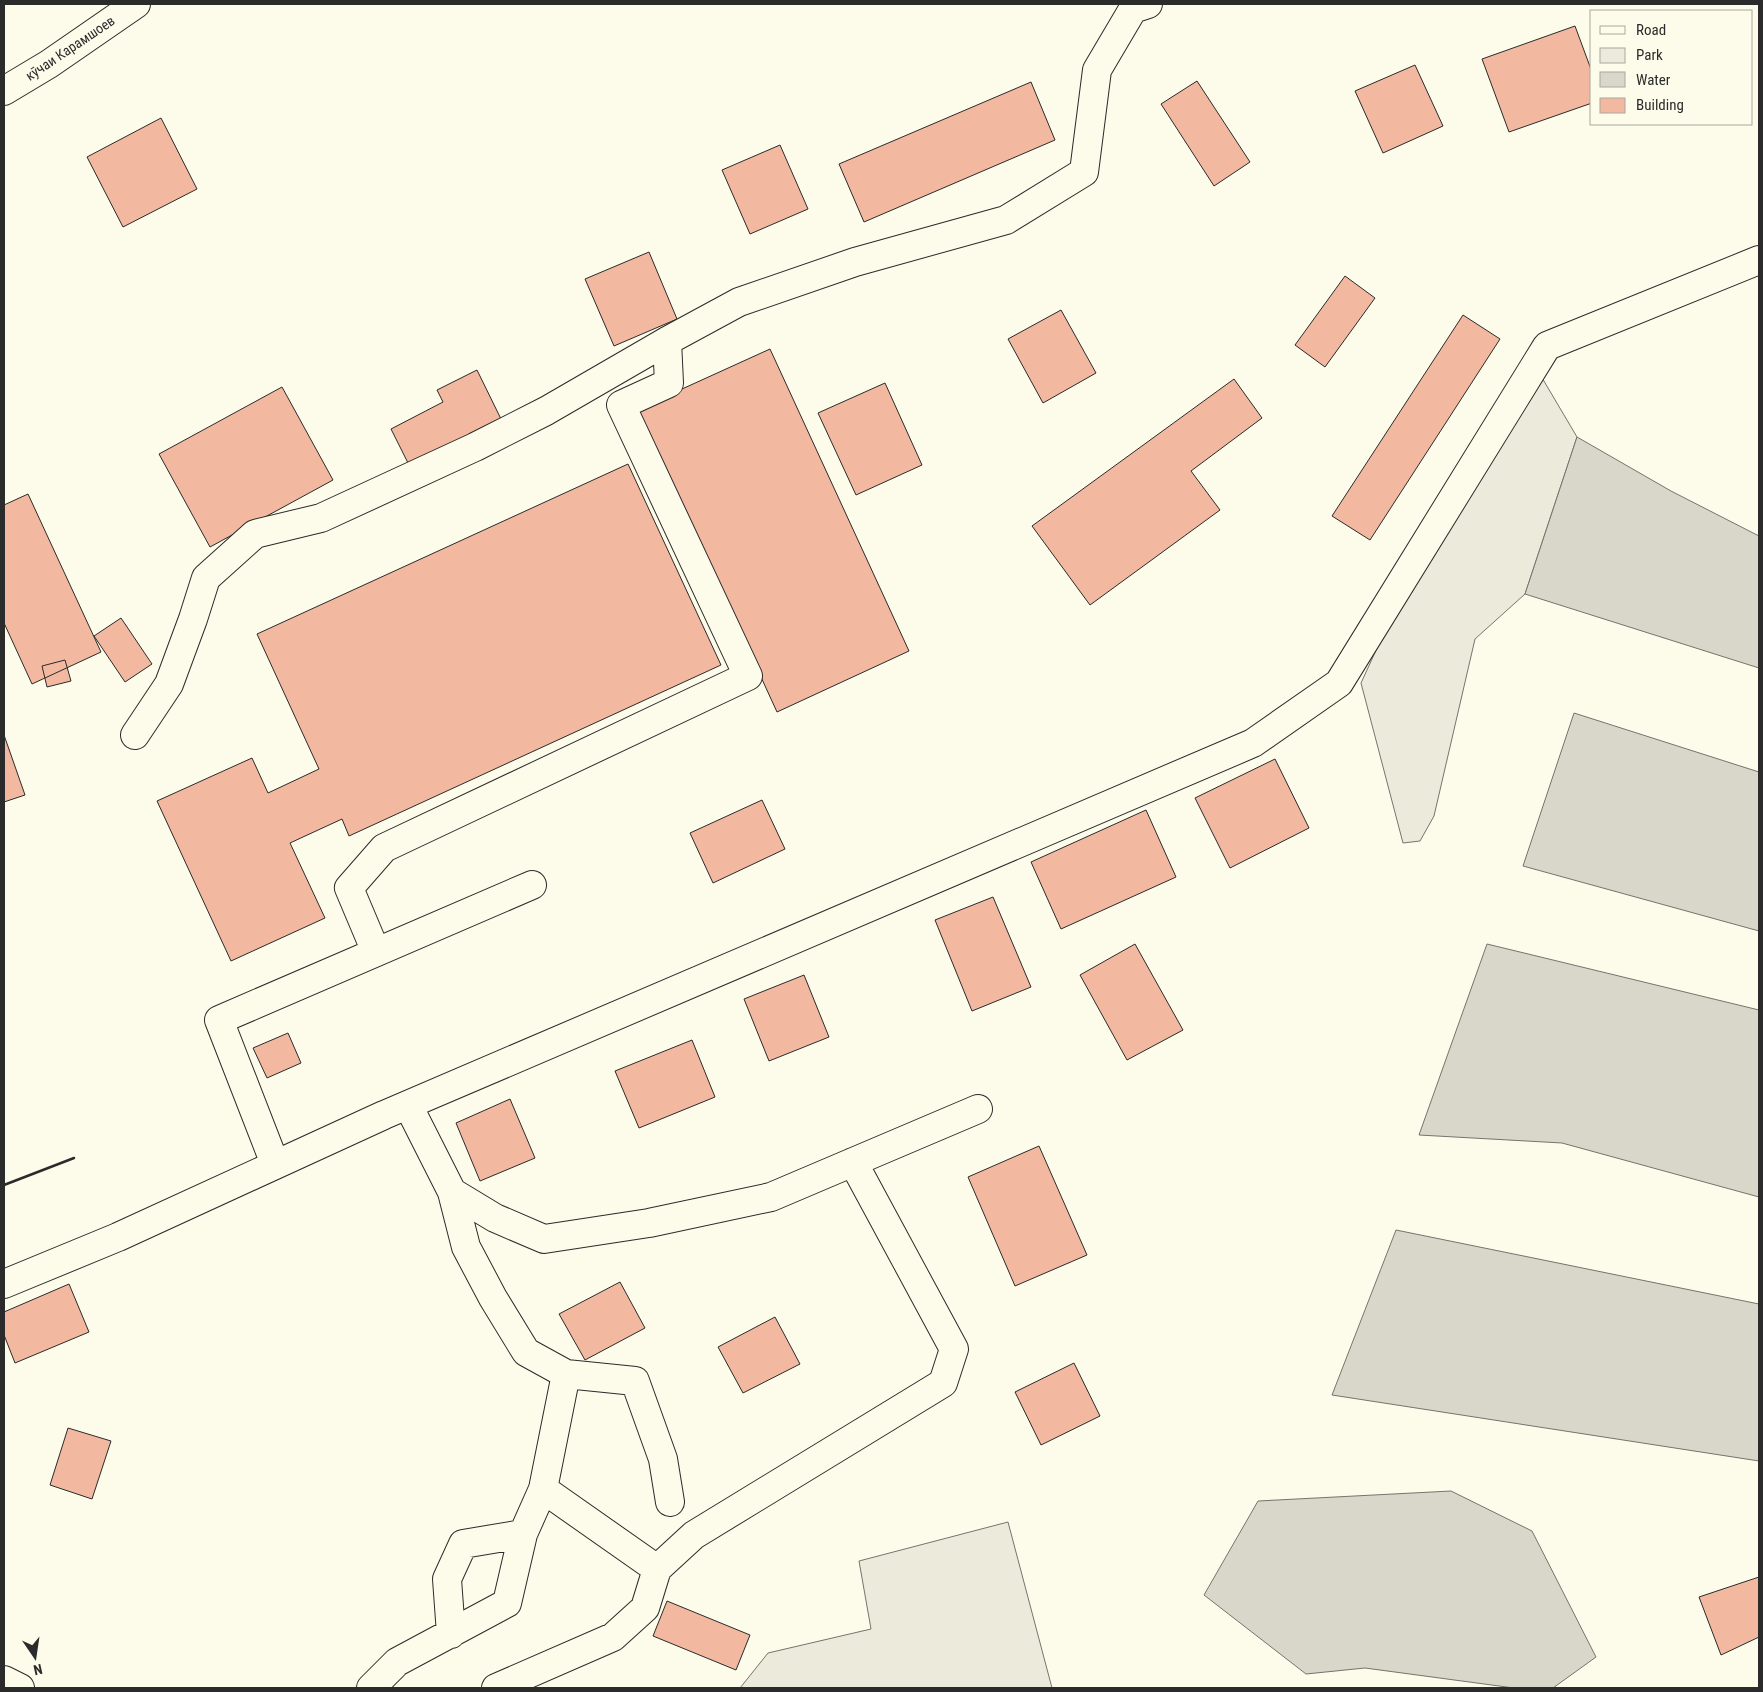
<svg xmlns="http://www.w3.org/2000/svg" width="1763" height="1692" font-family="'Roboto Condensed',sans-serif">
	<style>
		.green { fill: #ecebdb; stroke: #74746e }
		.water { fill: #d8d7c9; stroke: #74746e }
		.building { fill: #f2b8a0; stroke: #2b2b2b }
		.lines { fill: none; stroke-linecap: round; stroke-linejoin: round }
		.minor-casing { stroke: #2b2b2b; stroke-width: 30 }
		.major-casing { stroke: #2b2b2b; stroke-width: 30 }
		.minor { stroke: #fdfbea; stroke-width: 28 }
		.major { stroke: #fdfbea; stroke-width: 28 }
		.wall { stroke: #2b2b2b; stroke-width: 2.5 }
		.labels { text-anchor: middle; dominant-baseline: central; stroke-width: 4; stroke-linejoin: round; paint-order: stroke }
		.street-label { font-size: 14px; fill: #2b2b2b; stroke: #fdfbea }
	</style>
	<rect width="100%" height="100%" fill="#fdfbea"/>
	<!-- green -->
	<path class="green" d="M1538,371L1577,437L1525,594L1475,639L1434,816L1420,841L1403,843L1361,683L1401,596Z
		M1008,1522L1052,1688H740L768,1653L871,1629L859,1561Z"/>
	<!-- water -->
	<path class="water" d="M1577,437L1671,491L1759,536V668L1525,594Z
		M1574,713L1759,772V931L1523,866Z
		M1487,944L1759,1010V1197L1562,1143L1419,1135Z
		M1396,1230L1759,1304V1461L1332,1395Z
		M1451,1491L1532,1531L1596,1657L1553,1688H1514L1365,1668L1306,1674L1204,1595L1258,1501Z"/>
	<!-- building -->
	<path class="building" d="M1575,26L1592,72V103L1509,132L1482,59Z
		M1415,65L1443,126L1383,153L1355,91Z
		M1197,81L1250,162L1214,186L1161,104Z
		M1031,82L1055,140L864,222L839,164Z
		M161,118L197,189L123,227L87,157Z
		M780,145L808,209L750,234L722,170Z
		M649,252L677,319L614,346L585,279Z
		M1345,276L1375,298L1325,367L1295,345Z
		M1061,310L1096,373L1043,403L1008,339Z
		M1463,315L1500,339L1370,540L1332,516Z
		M770,349L909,651L777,712L638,409Z
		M477,370L501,419L409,465L391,429L443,402L437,390Z
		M1234,379L1262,418L1191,471L1220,510L1090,605L1032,526Z
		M885,383L922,465L856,495L818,413Z
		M282,387L333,480L210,547L159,454Z
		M628,464L721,665L349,836L342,819L290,843L325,918L231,961L157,801L252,758L268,793L319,769L257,634Z
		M28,494L101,652L32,684L4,623V505Z
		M121,618L152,664L125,682L94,636Z
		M65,660L71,681L47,687L42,666Z
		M4,735L25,795L4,802Z
		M1275,759L1309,828L1230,868L1195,798Z
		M762,800L785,849L713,883L690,833Z
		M1146,810L1176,877L1061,929L1031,862Z
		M993,897L1031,987L972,1011L935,920Z
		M1135,944L1183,1030L1127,1060L1080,975Z
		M804,975L829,1037L769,1061L744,999Z
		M288,1033L301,1063L267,1078L253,1048Z
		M692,1040L715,1097L639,1128L615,1071Z
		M510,1099L535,1158L480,1181L456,1123Z
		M1039,1146L1087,1255L1015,1286L968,1177Z
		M620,1282L645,1328L585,1360L559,1314Z
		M69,1284L89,1332L15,1363L4,1335V1312Z
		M775,1317L800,1364L743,1393L718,1347Z
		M1074,1363L1100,1416L1041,1445L1015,1392Z
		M68,1428L111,1441L92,1499L50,1485Z
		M1759,1577V1637L1721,1655L1699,1597Z
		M667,1601L750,1635L736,1670L653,1636Z"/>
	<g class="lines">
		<defs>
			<path id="minor" d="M135,735L169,684L193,619L206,578L255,534L321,518L475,447L546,411L667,341L739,302L855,262L1006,220L1084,172L1097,70L1133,9L1148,4
				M376,952L349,888L384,848L748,676L621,405L669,383L667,341
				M408,1105L452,1192L495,1218L544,1239L649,1223L771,1197L978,1109
				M275,1164L219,1020L532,885
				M452,1192L466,1247L493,1298L526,1352L566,1374
				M4,1284L118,1237L384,1115L1253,743L1339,683L1547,346L1759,260
				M670,1502L663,1459L635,1381L566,1374L543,1489L657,1569L694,1535L943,1383L954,1349L853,1162
				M451,1634L447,1579L463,1544L523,1534L543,1489
				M371,1688L397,1662L507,1603L523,1534
				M496,1688L613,1637L645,1608L657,1569"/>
			<path id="major" d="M4,91L49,64L136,4
				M4,1680L20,1688"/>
		</defs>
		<!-- minor casing -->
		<use href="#minor" class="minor-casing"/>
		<!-- major casing -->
		<use href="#major" class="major-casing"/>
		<!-- minor -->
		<use href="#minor" class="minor"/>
		<!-- major -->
		<use href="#major" class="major"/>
		<!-- wall -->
		<path class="wall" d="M4,1185L74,1158"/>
	</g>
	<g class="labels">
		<!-- street labels -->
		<g class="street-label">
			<text transform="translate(70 48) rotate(-34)">кӯчаи Карамшоев</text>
		</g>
	</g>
	<!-- border -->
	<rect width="1763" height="1692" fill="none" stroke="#2b2b2b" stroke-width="10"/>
	<!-- legend -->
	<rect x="1590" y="10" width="162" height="115" fill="#fdfbea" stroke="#a9a89e"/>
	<rect x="1600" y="26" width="25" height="8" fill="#fdfbea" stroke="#a9a89e"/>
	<text x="1636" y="35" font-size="15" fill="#2b2b2b">Road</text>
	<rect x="1600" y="48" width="25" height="15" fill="#ecebdb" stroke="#a9a89e"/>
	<text x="1636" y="60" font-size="15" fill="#2b2b2b">Park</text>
	<rect x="1600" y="72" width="25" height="15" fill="#d8d7c9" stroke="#a9a89e"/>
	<text x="1636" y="85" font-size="15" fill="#2b2b2b">Water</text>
	<rect x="1600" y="98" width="25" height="15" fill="#f2b8a0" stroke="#a9a89e"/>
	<text x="1636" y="110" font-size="15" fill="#2b2b2b">Building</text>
	<!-- north arrow -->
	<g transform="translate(35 1657) rotate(167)" stroke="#fdfbea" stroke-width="4" paint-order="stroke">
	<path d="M0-4L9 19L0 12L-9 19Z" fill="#2b2b2b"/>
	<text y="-8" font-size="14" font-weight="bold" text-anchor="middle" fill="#2b2b2b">N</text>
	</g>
</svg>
